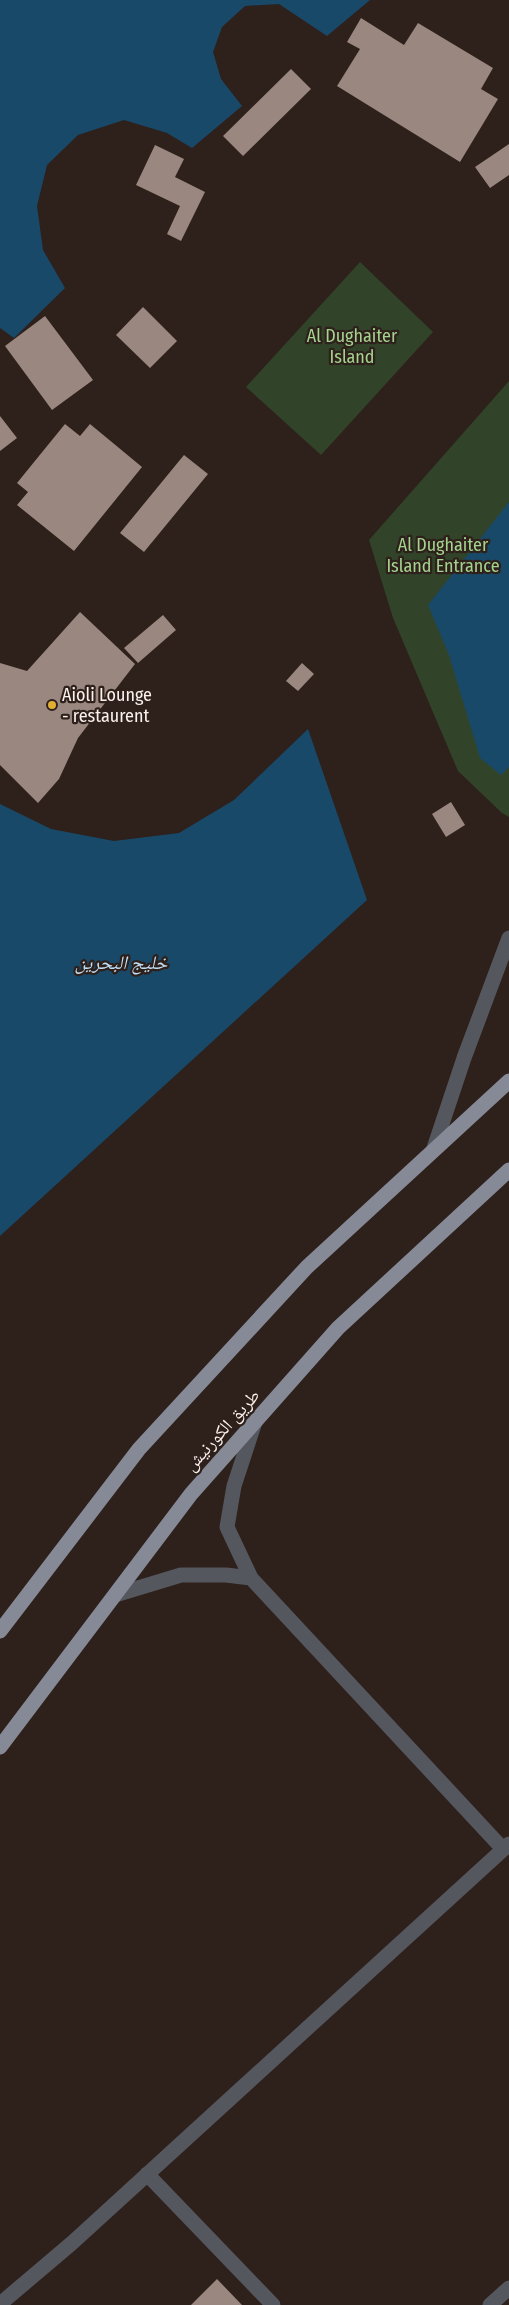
<svg xmlns="http://www.w3.org/2000/svg" width="509" height="2305" font-family="'Fira Sans Condensed','Noto Naskh Arabic',sans-serif">
	<style>
		.green { fill: #314429 }
		.water { fill: #194969 }
		.building { fill: #998780 }
		.lines { fill: none; stroke-linecap: round; stroke-linejoin: round }
		.minor { stroke: #55575e; stroke-width: 15 }
		.primary { stroke: #868a97; stroke-width: 15 }
		.poi-dot { fill: #e1af34; stroke: #2e201b; stroke-width: 2 }
		.labels { text-anchor: middle; dominant-baseline: central; stroke-width: 4.5; stroke-linejoin: round; paint-order: stroke }
		.park-label { font-size: 18px; fill: #a3d38e; stroke: #2e201b }
		.poi-label { font-size: 18px; fill: #fbf1ed; stroke: #2e201b; text-anchor: start }
		.street-label { font-size: 18px; fill: #fbf1ed; stroke: #2e201b }
		.water-label { font-size: 19px; font-style: italic; fill: #c2def4; stroke: #2e201b }
	</style>
	<rect width="100%" height="100%" fill="#2e201b"/>
	<!-- green -->
	<path class="green" d="M360,262L433,332L321,455L246,387Z
		M509,381V817L502,813L458,771L393,618L369,540Z"/>
	<!-- water -->
	<path class="water" d="M0,0H370L327,36L279,4L245,6L222,27L213,52L221,79L242,106L192,148L167,133L124,120L78,135L47,165L37,206L43,250L65,288L14,338L0,328Z
		M509,502V767L501,775L480,758L449,655L428,605Z
		M308,729L367,900L0,1236V804L51,829L114,841L179,833L234,800Z"/>
	<!-- building -->
	<path class="building" d="M361,18L404,45L418,23L493,68L481,89L498,99L460,162L337,86L360,49L347,42Z
		M291,69L311,89L243,156L223,136Z
		M509,144V175L490,188L475,167Z
		M155,145L184,159L175,177L205,192L181,241L167,234L180,206L136,185Z
		M143,307L177,341L150,368L116,335Z
		M45,316L93,380L52,410L5,346Z
		M0,416L17,438L0,451Z
		M65,424L80,436L90,424L142,467L74,551L17,505L28,492L17,483Z
		M184,455L208,474L144,552L120,533Z
		M80,612L135,664L78,738L59,779L38,803L0,765V663L27,671Z
		M163,615L176,630L138,663L124,648Z
		M302,663L314,674L298,691L286,681Z
		M451,802L465,825L446,837L432,814Z
		M217,2279L242,2305H191Z"/>
	<g class="lines">
		<!-- minor -->
		<path class="minor" d="M433,1151L464,1058L509,938
			M255,1422L234,1486L227,1527L251,1578L503,1849
			M115,1595L181,1575H226L251,1578
			M147,2174L273,2305
			M0,2304L72,2243L509,1844
			M490,2305L509,2288"/>
		<!-- primary -->
		<path class="primary" d="M0,1631L139,1449L307,1267L509,1081
			M0,1747L191,1494L338,1328L509,1170"/>
	</g>
	<!-- markers -->
	<circle class="poi-dot" cx="52" cy="705" r="5"/>
	<g class="labels">
		<!-- park labels -->
		<g class="park-label">
			<text x="352" y="336">Al Dughaiter<tspan x="352" dy="21">Island</tspan></text>
			<text x="443" y="545">Al Dughaiter<tspan x="443" dy="21">Island Entrance</tspan></text>
		</g>
		<!-- poi labels -->
		<g class="poi-label">
			<text x="62" y="695">Aioli Lounge<tspan x="62" dy="21">- restaurent</tspan></text>
		</g>
		<!-- street labels -->
		<g class="street-label">
			<text transform="translate(222 1430) rotate(-48)">طريق الكورنيش</text>
		</g>
		<!-- water labels -->
		<g class="water-label">
			<text x="121" y="962">خليج البحرين</text>
		</g>
	</g>
</svg>
